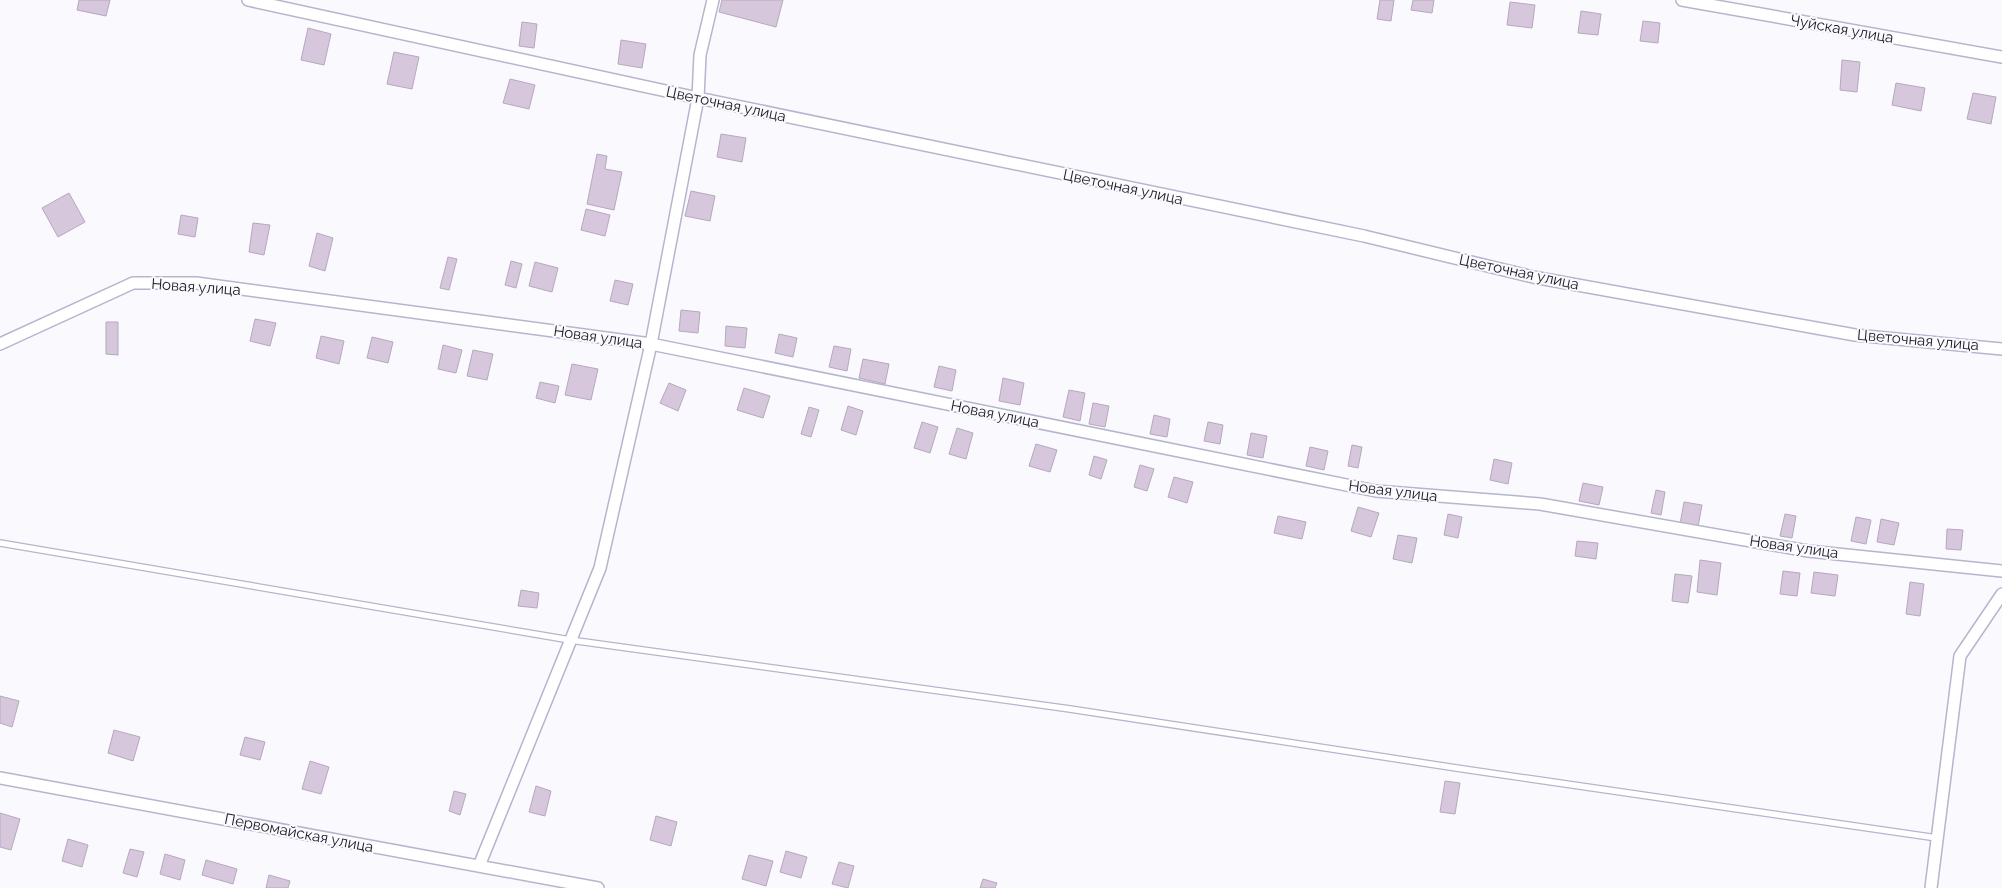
<svg xmlns="http://www.w3.org/2000/svg" width="2002" height="888" font-family="Raleway,sans-serif">
	<style>
		.building { fill: #d6c7dd; stroke: #b6a8bd }
		.lines { fill: none; stroke-linecap: round; stroke-linejoin: round }
		.service-casing { stroke: #b6b5ce; stroke-width: 8 }
		.minor-casing { stroke: #b6b5ce; stroke-width: 14 }
		.service { stroke: #fff; stroke-width: 5.5 }
		.minor { stroke: #fff; stroke-width: 11 }
		.labels { text-anchor: middle; dominant-baseline: central; stroke-width: 4; stroke-linejoin: round; paint-order: stroke }
		.street-label { font-size: 15px; fill: #191922; stroke: #f9f9fe }
	</style>
	<rect width="100%" height="100%" fill="#f9f9fe"/>
	<!-- building -->
	<path class="building" d="M79,0H110L106,16L77,10Z
		M722,0H783L776,27L719,12Z
		M1380,0H1394L1391,21L1377,19Z
		M1413,0H1434L1432,13L1411,10Z
		M1510,2L1535,5L1532,28L1507,25Z
		M1581,11L1601,14L1598,35L1578,33Z
		M1643,21L1660,23L1658,43L1640,41Z
		M522,22L537,24L534,48L519,46Z
		M308,28L331,34L324,65L301,60Z
		M621,40L646,44L642,68L618,64Z
		M394,52L419,57L412,89L387,84Z
		M1842,60L1860,62L1857,92L1840,90Z
		M510,79L535,85L529,109L503,103Z
		M1896,83L1925,88L1921,111L1892,105Z
		M1973,93L1996,97L1991,124L1967,119Z
		M721,134L746,138L742,162L717,157Z
		M597,154L607,156L605,169L622,172L614,210L587,204Z
		M691,191L715,196L710,221L685,216Z
		M69,193L85,222L58,237L42,208Z
		M586,209L610,215L605,236L581,230Z
		M181,215L198,218L195,237L178,234Z
		M253,223L270,225L264,255L249,252Z
		M317,233L333,238L325,271L309,266Z
		M448,257L457,259L449,290L440,288Z
		M511,261L522,264L516,288L505,285Z
		M535,262L558,268L552,292L529,286Z
		M615,280L633,284L628,305L610,301Z
		M681,310L700,312L698,333L679,331Z
		M255,319L276,323L270,346L250,341Z
		M106,322H118V355L106,354Z
		M726,326L747,328L745,348L725,346Z
		M779,334L797,338L793,357L775,353Z
		M321,336L344,341L339,364L316,358Z
		M372,337L393,342L388,363L367,358Z
		M443,345L462,350L456,373L438,369Z
		M834,346L851,349L847,371L829,367Z
		M473,350L493,354L487,380L467,376Z
		M863,359L889,364L885,384L859,378Z
		M572,364L598,369L591,400L565,395Z
		M939,366L956,370L952,391L934,387Z
		M1003,378L1024,383L1020,405L999,401Z
		M540,382L559,386L555,403L536,398Z
		M669,383L686,390L678,411L660,403Z
		M744,388L770,396L763,418L737,410Z
		M1069,390L1085,393L1080,421L1063,417Z
		M1093,403L1109,406L1105,427L1089,424Z
		M848,406L863,411L856,435L841,430Z
		M809,407L819,410L811,437L801,434Z
		M1154,415L1170,419L1167,437L1150,434Z
		M922,422L938,427L930,453L914,448Z
		M1208,422L1223,425L1220,444L1204,441Z
		M957,428L973,433L966,459L949,454Z
		M1251,433L1267,436L1263,458L1247,455Z
		M1036,444L1057,450L1050,472L1029,466Z
		M1352,445L1362,447L1358,468L1348,466Z
		M1310,447L1328,451L1324,470L1306,466Z
		M1094,456L1107,460L1101,479L1089,475Z
		M1494,459L1512,463L1508,484L1490,480Z
		M1140,465L1154,469L1147,491L1134,487Z
		M1174,477L1193,482L1187,503L1168,497Z
		M1583,483L1603,487L1599,505L1579,501Z
		M1656,490L1665,492L1661,515L1651,513Z
		M1684,502L1702,505L1698,527L1680,524Z
		M1358,507L1379,513L1371,537L1351,531Z
		M1448,514L1462,517L1458,538L1444,535Z
		M1785,514L1796,516L1792,538L1780,536Z
		M1278,516L1306,522L1302,539L1274,533Z
		M1856,517L1871,520L1866,544L1851,541Z
		M1881,519L1899,523L1894,545L1877,542Z
		M1947,529L1963,530L1961,550L1946,549Z
		M1398,535L1417,538L1412,563L1393,559Z
		M1577,541L1598,543L1596,559L1575,556Z
		M1700,560L1721,563L1717,595L1697,592Z
		M1783,571L1800,573L1797,596L1780,594Z
		M1814,572L1838,575L1835,596L1811,593Z
		M1675,574L1692,576L1688,603L1672,601Z
		M1910,582L1924,584L1920,616L1906,614Z
		M521,590L539,593L537,608L518,606Z
		M0,696L19,701L12,727L0,723Z
		M114,730L140,737L133,761L108,753Z
		M245,737L265,742L260,760L240,755Z
		M310,761L329,767L321,794L302,789Z
		M1445,781L1460,783L1455,814L1440,812Z
		M536,786L551,791L545,816L529,812Z
		M454,791L466,794L460,815L449,811Z
		M0,813L20,819L11,850L0,847Z
		M656,816L677,822L671,846L650,840Z
		M68,839L88,845L82,867L62,861Z
		M130,849L144,852L137,877L123,873Z
		M786,851L807,857L801,878L780,872Z
		M165,854L185,860L180,880L160,874Z
		M749,855L773,861L766,886L742,879Z
		M206,860L237,869L233,884L202,875Z
		M839,862L854,866L848,888L832,884Z
		M269,875L290,881L288,888H266Z
		M983,879L997,883L995,888H980Z"/>
	<g class="lines">
		<defs>
			<path id="service" d="M0,543L570,640L1070,709L1463,769L1937,838"/>
			<path id="minor" d="M248,0L698,98L1364,236L1533,277L1855,335L2002,349
				M1682,0L2002,57
				M0,344L133,283H196L651,344L1376,491L1540,504L1808,551L2002,571
				M0,778L598,888
				M479,866L600,568L651,344L698,98L700,55L713,0
				M1931,888L1960,656L2002,594"/>
		</defs>
		<!-- service casing -->
		<use href="#service" class="service-casing"/>
		<!-- minor casing -->
		<use href="#minor" class="minor-casing"/>
		<!-- service -->
		<use href="#service" class="service"/>
		<!-- minor -->
		<use href="#minor" class="minor"/>
	</g>
	<g class="labels">
		<!-- street labels -->
		<g class="street-label">
			<text transform="translate(1842 29) rotate(10)">Чуйская улица</text>
			<text transform="translate(726 104) rotate(12)">Цветочная улица</text>
			<text transform="translate(1123 187) rotate(12)">Цветочная улица</text>
			<text transform="translate(1519 272) rotate(12)">Цветочная улица</text>
			<text transform="translate(196 287) rotate(4)">Новая улица</text>
			<text transform="translate(598 337) rotate(8)">Новая улица</text>
			<text transform="translate(1918 340) rotate(5)">Цветочная улица</text>
			<text transform="translate(995 414) rotate(11)">Новая улица</text>
			<text transform="translate(1393 491) rotate(7)">Новая улица</text>
			<text transform="translate(1794 547) rotate(8)">Новая улица</text>
			<text transform="translate(299 833) rotate(11)">Первомайская улица</text>
		</g>
	</g>
</svg>
